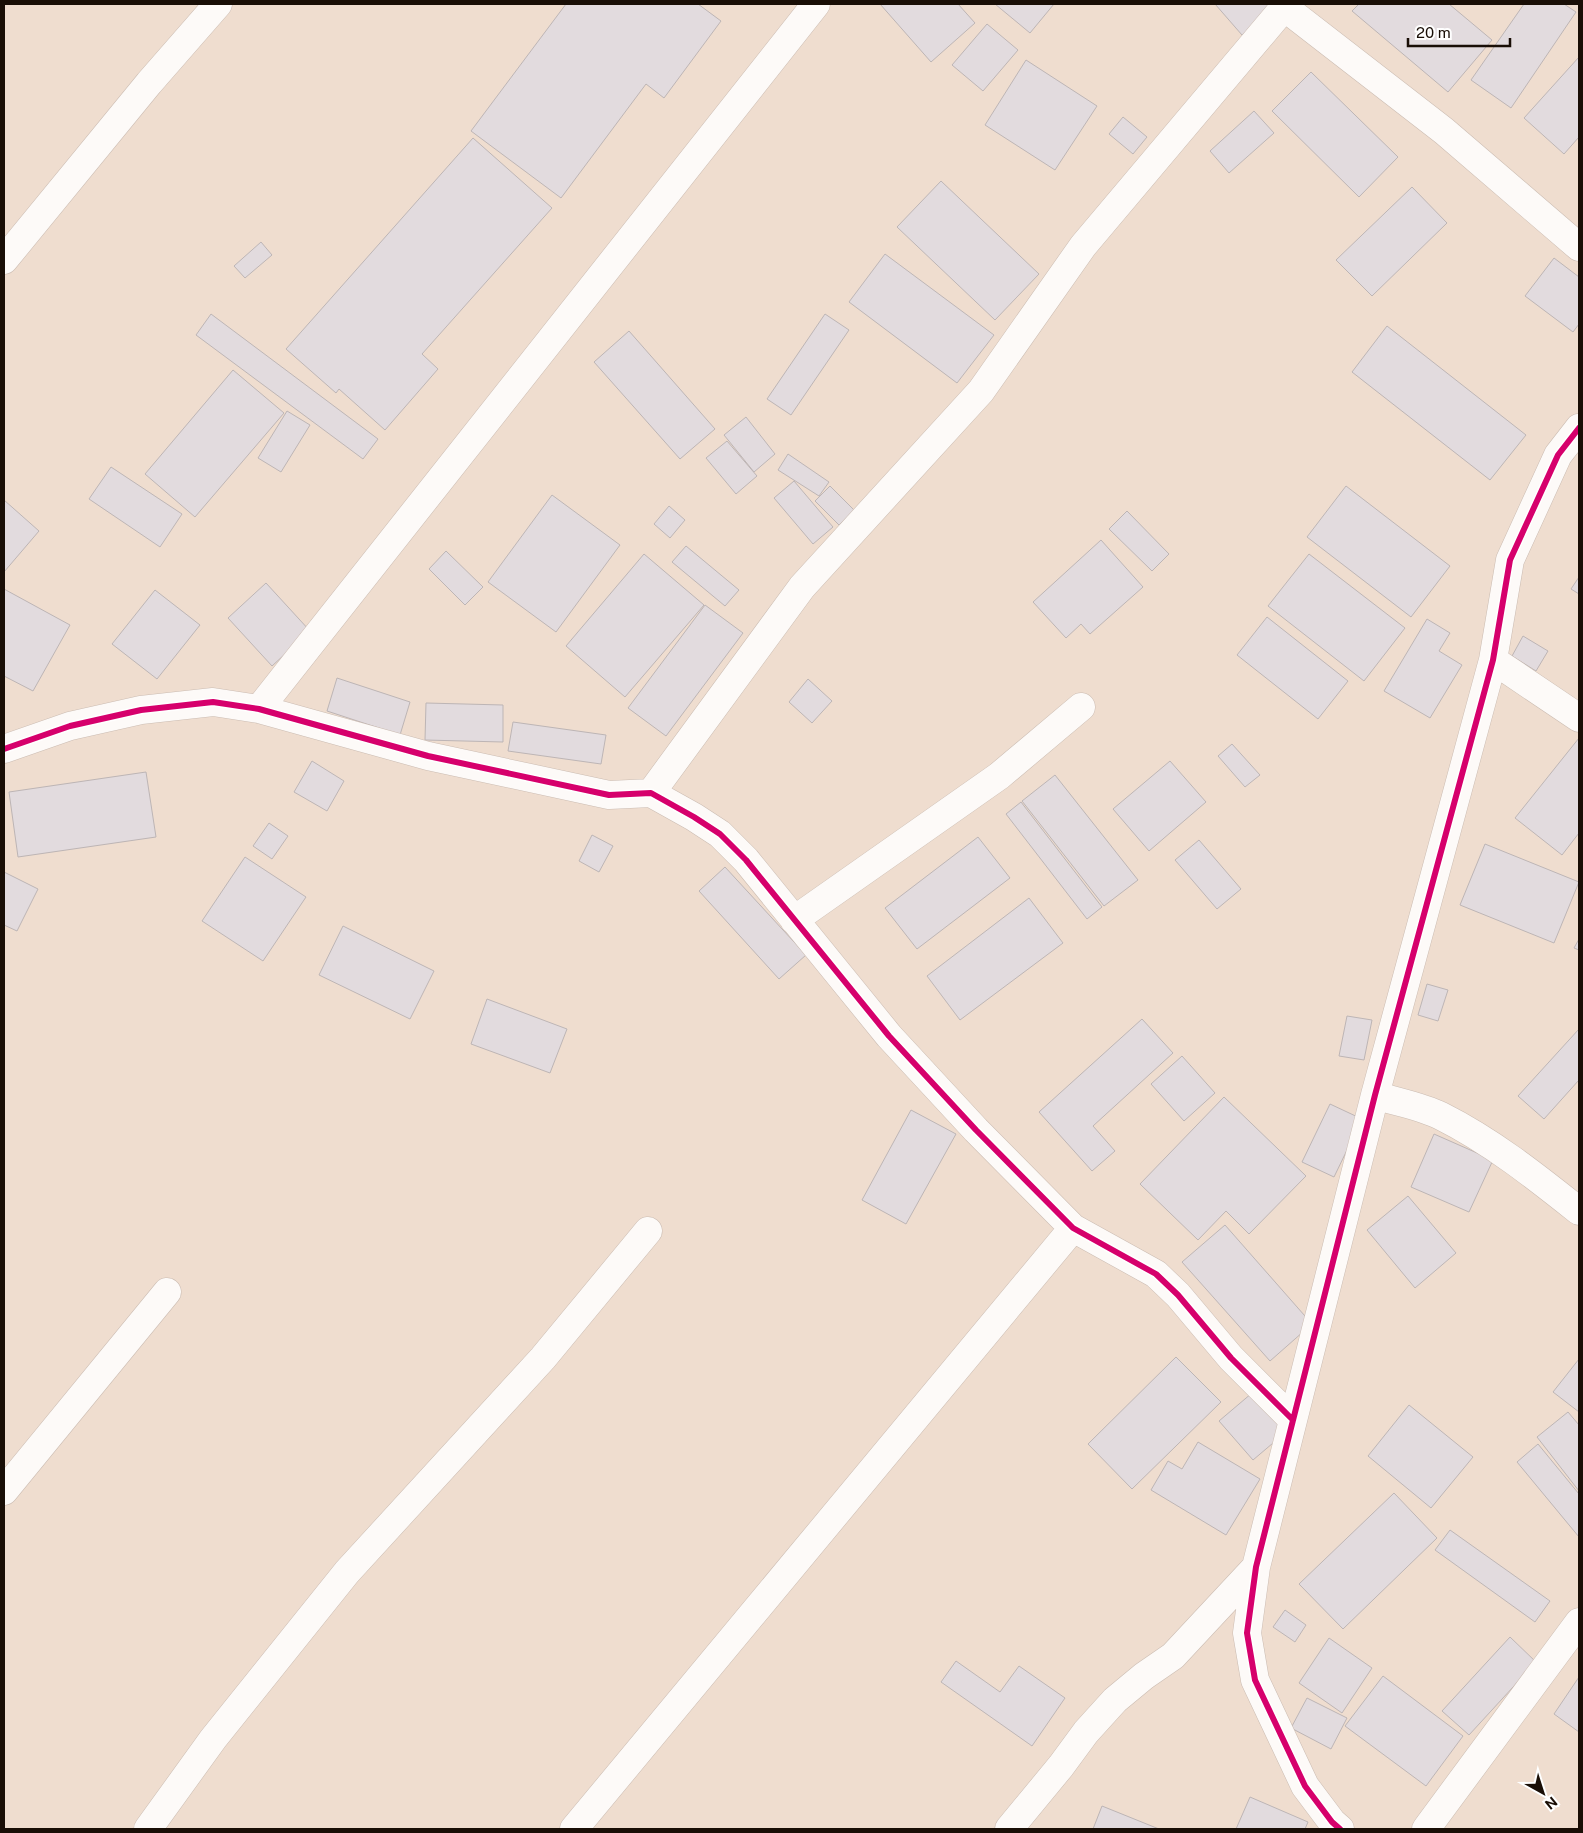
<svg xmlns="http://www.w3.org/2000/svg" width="1583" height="1833" font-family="'Public Sans',sans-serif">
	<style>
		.building { fill: #e2dbde; stroke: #bdb5b5 }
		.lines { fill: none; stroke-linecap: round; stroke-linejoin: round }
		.minor-casing { stroke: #cbbcb2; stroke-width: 29 }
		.minor { stroke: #fdfaf8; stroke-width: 28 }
		.cycleway-casing { stroke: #fff; stroke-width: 9 }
		.cycleway { stroke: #d6006c; stroke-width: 6 }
	</style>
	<rect width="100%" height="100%" fill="#efddcf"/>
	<!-- building -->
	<path class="building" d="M566,4H698L721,21L664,98L646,84L561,198L471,131Z
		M880,4H958L975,23L931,62Z
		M995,4H1054L1030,33Z
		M1215,4H1277L1242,35Z
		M1359,4H1449L1492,40L1448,92L1352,11Z
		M1524,4H1564L1576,12L1511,108L1471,80Z
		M987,24L1018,50L983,91L952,65Z
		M1579,57V137L1564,154L1524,118Z
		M1026,60L1097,106L1055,170L985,125Z
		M1311,72L1398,157L1359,197L1272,111Z
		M1254,111L1274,133L1229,173L1210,151Z
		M1123,117L1147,137L1133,154L1109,134Z
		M473,138L552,208L422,354L438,369L385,430L339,389L336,393L286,349Z
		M941,181L1039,274L995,320L897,227Z
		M1412,187L1447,223L1372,296L1336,260Z
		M261,242L272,255L245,278L234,266Z
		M885,254L994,335L957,383L849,302Z
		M1554,258L1579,277V324L1573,332L1525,296Z
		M211,314L378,439L363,459L196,335Z
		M825,314L849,330L791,415L767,399Z
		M1387,326L1526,435L1490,480L1352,372Z
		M629,331L715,429L680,459L594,362Z
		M233,370L284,413L195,517L145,474Z
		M287,411L310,425L281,472L258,458Z
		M746,417L775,454L754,472L724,435Z
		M727,441L757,476L736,494L706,458Z
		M788,454L829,482L819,496L778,470Z
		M111,467L182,514L160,547L89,499Z
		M794,481L833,527L813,544L774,498Z
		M830,486L854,510L839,525L815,501Z
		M1346,486L1450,566L1411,617L1307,537Z
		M552,495L620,545L556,632L488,582Z
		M4,500L39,531L4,572Z
		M669,506L685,520L670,538L654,524Z
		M1127,511L1169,554L1152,571L1109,529Z
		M1101,540L1143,587L1090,634L1081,624L1066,638L1033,602Z
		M686,546L739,590L725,606L672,562Z
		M446,551L483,587L465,605L429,569Z
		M644,554L704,605L625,697L566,646Z
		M1309,554L1405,628L1364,681L1268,606Z
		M1579,577V594L1571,589Z
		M266,583L310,631L272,666L228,618Z
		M4,589L70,625L33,691L4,676Z
		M155,590L200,625L157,679L112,644Z
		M705,605L743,633L666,736L628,708Z
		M1267,617L1348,681L1318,719L1237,655Z
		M1427,619L1450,633L1439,651L1462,665L1430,718L1384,691Z
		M1523,636L1548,651L1536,671L1512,656Z
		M337,678L410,702L400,735L327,711Z
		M808,679L832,701L812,723L789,702Z
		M426,703L503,705V742L425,740Z
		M513,722L606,735L601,764L508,751Z
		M1579,738V833L1562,855L1515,818Z
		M1232,744L1260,775L1245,787L1218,756Z
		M312,761L344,781L327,811L294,792Z
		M1170,761L1206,802L1149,851L1113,809Z
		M146,772L156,837L18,857L9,792Z
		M1055,775L1138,880L1104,906L1022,801Z
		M1021,802L1102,907L1087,919L1006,814Z
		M269,823L288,836L272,859L253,846Z
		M592,835L613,846L599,872L579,861Z
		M978,837L1010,878L917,949L885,908Z
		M1199,840L1241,889L1217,909L1175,860Z
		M1485,844L1579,882L1554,943L1460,905Z
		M245,857L306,897L263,961L202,921Z
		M725,867L806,955L779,979L699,891Z
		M4,872L38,889L17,931L4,925Z
		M1029,898L1063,943L960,1020L927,976Z
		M343,926L434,971L410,1019L319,975Z
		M1579,939V950L1574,948Z
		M1427,984L1448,990L1438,1021L1418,1015Z
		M487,999L567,1029L550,1073L471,1044Z
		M1347,1016L1372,1020L1364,1060L1339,1056Z
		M1142,1019L1173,1053L1093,1126L1115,1151L1092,1171L1039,1112Z
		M1579,1029V1080L1544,1119L1518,1096Z
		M1182,1056L1215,1093L1184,1121L1151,1084Z
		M1224,1097L1306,1176L1249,1234L1226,1211L1198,1240L1140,1184Z
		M1330,1104L1362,1119L1334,1177L1302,1162Z
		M911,1110L956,1134L906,1224L862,1200Z
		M1434,1134L1493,1160L1469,1212L1411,1187Z
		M1408,1196L1456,1253L1415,1288L1367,1230Z
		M1225,1225L1312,1324L1270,1361L1182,1262Z
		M1176,1357L1221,1402L1132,1489L1088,1444Z
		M1579,1359V1412L1553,1392Z
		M1252,1393L1286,1432L1253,1460L1219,1421Z
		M1409,1405L1473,1457L1431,1508L1368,1456Z
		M1568,1412L1579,1425V1491L1537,1437Z
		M1198,1442L1260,1479L1226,1535L1151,1490L1168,1461L1182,1469Z
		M1538,1444L1579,1494V1537L1517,1462Z
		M1394,1493L1437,1538L1343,1629L1299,1584Z
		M1450,1530L1550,1601L1535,1622L1435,1550Z
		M1285,1610L1306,1625L1295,1642L1273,1627Z
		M1510,1637L1536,1662L1469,1735L1442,1711Z
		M1329,1638L1372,1668L1342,1713L1299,1683Z
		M956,1661L1000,1692L1019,1666L1065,1698L1032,1746L941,1682Z
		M1383,1676L1463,1736L1426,1786L1345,1726Z
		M1579,1677V1732L1554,1714Z
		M1307,1698L1347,1718L1331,1749L1291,1728Z
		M1250,1797L1308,1822L1305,1829H1236Z
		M1102,1806L1159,1829H1093Z"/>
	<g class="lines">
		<defs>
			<path id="minor" d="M1284,7L1444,131L1579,247
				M4,260L149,83L218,4
				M1493,660L1579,718
				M259,709L816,4
				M4,749L70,726L141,710L213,702L259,709L428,756L609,795L651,793L694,817L720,834L746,860L889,1036L976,1130L1073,1228L1156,1274L1178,1295L1231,1358L1293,1420
				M651,793L802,587L981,391L1083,246L1287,4
				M794,920L999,776L1081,707
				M1375,1095C1396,1102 1421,1106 1441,1116C1491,1141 1535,1176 1579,1211
				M4,1491L167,1292
				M148,1829L213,1739L347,1572L543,1358L648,1231
				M574,1829L1073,1228
				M1009,1829L1061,1766L1086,1732L1115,1700L1144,1676L1173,1656L1256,1567
				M1340,1829L1332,1822L1305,1786L1255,1680L1247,1633L1256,1567L1375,1095L1493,660L1510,560L1558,455L1579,428
				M1426,1829L1579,1622"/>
		</defs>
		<!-- minor casing -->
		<use href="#minor" class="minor-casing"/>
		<!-- minor -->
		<use href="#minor" class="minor"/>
		<defs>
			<path id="cycleway" d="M4,749L70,726L141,710L213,702L259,709L428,756L609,795L651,793L694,817L720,834L746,860L889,1036L976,1130L1073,1228L1156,1274L1178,1295L1231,1358L1293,1420
				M1340,1829L1332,1822L1305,1786L1255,1680L1247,1633L1256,1567L1375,1095L1493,660L1510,560L1558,455L1579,428"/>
		</defs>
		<!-- cycleway casing -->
		<use href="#cycleway" class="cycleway-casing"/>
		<!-- cycleway -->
		<use href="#cycleway" class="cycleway"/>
	</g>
	<!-- border -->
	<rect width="1583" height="1833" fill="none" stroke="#190e06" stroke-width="10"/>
	<!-- north arrow -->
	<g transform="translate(1543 1793) rotate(141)" stroke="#ffffff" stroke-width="4" paint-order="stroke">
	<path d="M0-4L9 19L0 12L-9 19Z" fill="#190e06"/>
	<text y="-8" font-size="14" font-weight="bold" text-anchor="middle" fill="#190e06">N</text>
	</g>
	<!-- scale -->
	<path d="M1408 38v8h102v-8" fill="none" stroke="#190e06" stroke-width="2.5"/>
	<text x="1416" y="38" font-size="15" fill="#190e06" stroke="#ffffff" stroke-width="4" paint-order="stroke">20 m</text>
</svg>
